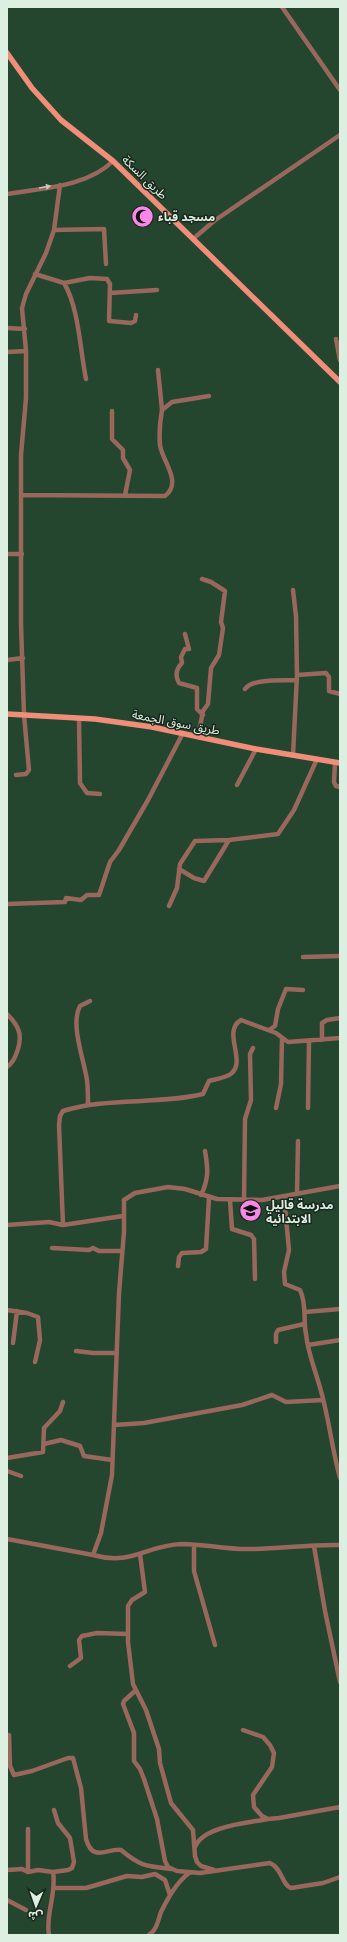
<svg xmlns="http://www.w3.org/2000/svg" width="347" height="1942" font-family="Lora,'Noto Sans Arabic',serif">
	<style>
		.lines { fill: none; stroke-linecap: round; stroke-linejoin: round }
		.minor { stroke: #99675c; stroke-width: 4.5 }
		.major { stroke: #f18e79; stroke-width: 5.5 }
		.oneway { fill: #c8c6b9 }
		.labels { text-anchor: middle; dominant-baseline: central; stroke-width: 3; stroke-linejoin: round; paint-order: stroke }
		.street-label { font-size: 12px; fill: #dcefe1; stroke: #19271d }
		.poi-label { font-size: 12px; font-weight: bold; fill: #dcefe1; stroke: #19271d; text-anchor: start }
	</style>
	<rect width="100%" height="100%" fill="#24452e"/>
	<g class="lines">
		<!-- minor -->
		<path class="minor" d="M282,7L340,90
			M7,194C42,188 87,187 113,161
			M54,230L104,229L106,264
			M193,239L214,221L340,135
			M35,274L64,283L90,278L107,279L110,284L109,321L131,323L135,321L136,315
			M64,283C79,308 80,350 86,379
			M110,293L157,290
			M7,328L25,329
			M336,339L340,360
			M7,352L26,351
			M158,370L162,410
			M112,411V439L123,450V458L130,470L125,495
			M22,495L165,496C183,482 162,461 160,445C159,434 160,421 162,410L172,402L209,396
			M7,554H22
			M185,634L189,649H185L181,657L182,663C176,669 175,676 179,683L197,688V709L203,715
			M7,660L23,658
			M297,675L326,673L329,677V691L340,694
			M245,689C252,678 285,681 297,680
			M79,719L80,783L87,793L100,794
			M198,737L203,711L208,704L211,668L219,655L223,628L221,622L225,591L211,582L202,579
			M293,755L297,675L296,616L293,590
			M335,762L334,782L336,786L340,787
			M16,775L26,774L29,770L24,715L21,624V455L26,398V351L22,308L26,294L46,253L54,230L60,185
			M237,785L256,749
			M179,869L194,878L204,881L229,840
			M7,904L65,902L66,898L81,900L87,895H99L110,862L119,850L148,800L183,733
			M169,906L177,888L180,864L195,841L229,840L278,834L294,810L317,759
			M303,957L340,956
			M7,1014C11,1018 16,1024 18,1029C23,1040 16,1061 7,1067
			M269,1030L275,1026L278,1009L286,989L303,990
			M322,1040V1023L327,1020L340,1018
			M88,1105C88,1097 88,1088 87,1080C84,1060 70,1024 80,1006L90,1001
			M276,1108L281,1084L282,1038
			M308,1108L309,1041
			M340,1186L262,1200L217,1199L185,1189L168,1187L135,1193L124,1200V1232L119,1293L112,1475L101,1533L93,1555C132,1566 146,1545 182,1544C201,1544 220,1548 240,1549C273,1550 306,1544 340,1545
			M297,1193L298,1141
			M201,1195C209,1179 208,1168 205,1151
			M284,1197L289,1250L284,1272L285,1284L300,1290C307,1304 303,1321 306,1334C308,1354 316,1372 321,1391C329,1419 332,1449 340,1478
			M230,1200L232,1229L251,1235L254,1239L255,1279
			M244,1200L245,1119L251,1100L250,1054L253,1048
			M7,1225L49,1222L63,1225L123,1216
			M63,1225L59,1125L60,1116L63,1111C106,1097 158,1105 203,1094L209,1081C216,1079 227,1078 232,1073C246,1060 222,1031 241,1020L276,1033L288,1042L340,1038
			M52,1248L89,1250L93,1248L99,1251H122
			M178,1266L179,1257L182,1253L201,1252L206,1249L209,1198
			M7,1310L27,1313L38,1317L40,1340L35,1362
			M305,1312L340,1309
			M276,1342V1334L278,1330L304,1324
			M13,1343L17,1311
			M308,1345L340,1340
			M76,1351L93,1353H117
			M114,1425L144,1423L242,1405L272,1395L286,1402L323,1400
			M44,1444L61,1440L80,1446L84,1456L112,1460
			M7,1458L43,1452L44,1428L60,1411L63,1402
			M7,1471L21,1476
			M7,1539L93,1555
			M194,1545V1571L215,1645
			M314,1546L325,1611L340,1682
			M140,1554L145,1592L132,1600L128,1606V1642L133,1684L146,1710L159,1749L160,1763L171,1803L193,1830L195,1856L197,1862L201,1866L214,1870
			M70,1666L81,1658L79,1640L82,1636L97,1633L128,1634
			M136,1690L124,1701L123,1704L134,1733V1761L140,1769L144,1779L157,1819L165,1861L168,1867L177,1871L200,1873L270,1863C282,1868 282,1885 291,1888L323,1883L340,1877
			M243,1730L263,1737L270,1745L274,1753L272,1767L253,1795L254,1807L262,1816L268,1819L279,1818L340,1807
			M9,1735L10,1766L14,1775L32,1771L68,1758H73L81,1788L86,1839C93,1863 107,1848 121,1850C140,1866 146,1866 171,1869
			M195,1847C203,1826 248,1823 268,1819
			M7,1870L22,1869L28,1872L38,1870L53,1872C57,1893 45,1915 49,1935
			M28,1872V1829
			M53,1872L68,1870L72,1868L74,1862L70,1838L58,1823L54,1810
			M53,1888H86L127,1876L142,1877L155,1874L165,1880L170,1895
			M7,1900L26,1910
			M149,1935C157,1930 158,1920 161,1912C168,1898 176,1883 189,1873"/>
		<!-- major -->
		<path class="major" d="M7,53L32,88L61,120L113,161L340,382
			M7,714L95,719L152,727L256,749L340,763"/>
	</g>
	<!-- one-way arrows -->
	<defs><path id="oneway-solid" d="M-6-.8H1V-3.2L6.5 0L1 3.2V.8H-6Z"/></defs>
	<use class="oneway" href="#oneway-solid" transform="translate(45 187) rotate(-10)"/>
	<!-- icons -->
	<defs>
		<symbol id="mosque-disc" viewBox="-11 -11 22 22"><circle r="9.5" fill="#f987e8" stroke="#19271d"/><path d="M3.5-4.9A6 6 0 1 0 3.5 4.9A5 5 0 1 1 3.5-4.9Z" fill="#111"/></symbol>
		<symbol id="school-disc" viewBox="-11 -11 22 22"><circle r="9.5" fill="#f987e8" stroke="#19271d"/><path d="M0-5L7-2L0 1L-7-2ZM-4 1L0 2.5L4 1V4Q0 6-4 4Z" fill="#111"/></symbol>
	</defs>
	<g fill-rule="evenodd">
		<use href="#mosque-disc" x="130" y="204" width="25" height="25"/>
		<use href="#school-disc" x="238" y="1198" width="25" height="25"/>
	</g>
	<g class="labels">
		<!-- street labels -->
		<g class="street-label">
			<text transform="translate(145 177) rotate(44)">طريق السكة</text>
			<text transform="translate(176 722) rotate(11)">طريق سوق الجمعة</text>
		</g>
		<!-- poi labels -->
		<g class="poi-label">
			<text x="158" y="216">مسجد قباء</text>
			<text x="266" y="1204">مدرسة قاليل<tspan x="266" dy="14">الابتدائية</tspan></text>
		</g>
	</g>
	<!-- border -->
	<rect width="347" height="1942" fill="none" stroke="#dcefe1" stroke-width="16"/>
	<!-- north arrow -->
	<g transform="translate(36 1906) rotate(182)" stroke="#19271d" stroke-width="3" paint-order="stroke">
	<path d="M0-3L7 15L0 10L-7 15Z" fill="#dcefe1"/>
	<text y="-6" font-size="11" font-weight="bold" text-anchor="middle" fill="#dcefe1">ش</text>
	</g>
</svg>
